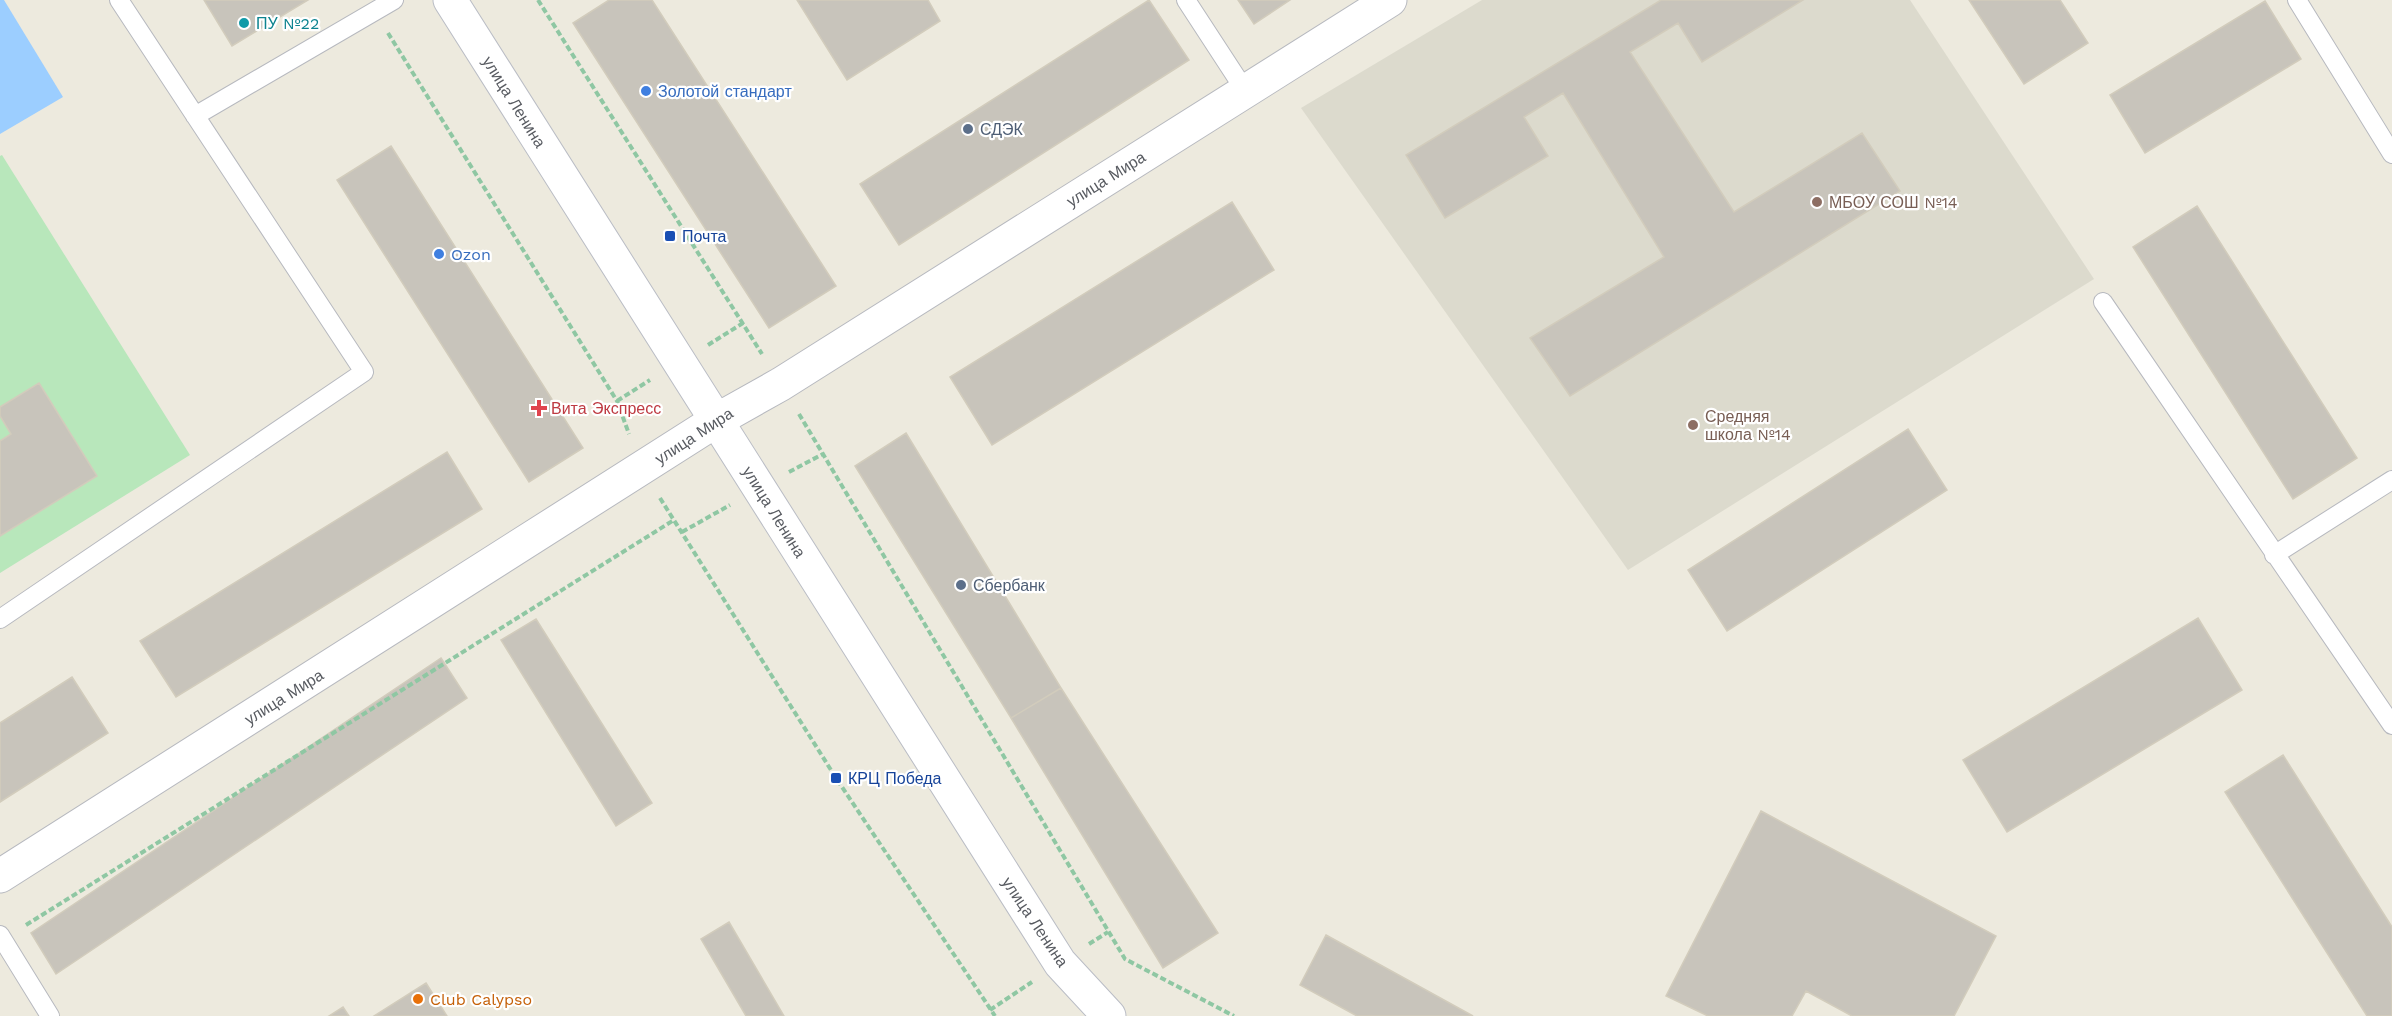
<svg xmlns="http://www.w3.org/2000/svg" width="2392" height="1016" font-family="'Work Sans',sans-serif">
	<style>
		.education { fill: #dcdacd }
		.green { fill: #b8e7bb }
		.water { fill: #9cceff }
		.building { fill: #c8c4bb; stroke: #d2ccbc; stroke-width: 1.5 }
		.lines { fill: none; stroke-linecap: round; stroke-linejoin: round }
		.service-casing { stroke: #b7b9bf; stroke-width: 20 }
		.tertiary-casing { stroke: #b7b9bf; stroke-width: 35 }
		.secondary-casing { stroke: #babdc5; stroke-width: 35 }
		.path { stroke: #8fc7a3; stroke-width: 4; stroke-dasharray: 6 3; stroke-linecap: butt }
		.service { stroke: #fff; stroke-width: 18 }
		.tertiary { stroke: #fff; stroke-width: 33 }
		.secondary { stroke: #fff; stroke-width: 33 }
		.culture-dot { fill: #0f9aa8; stroke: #fff; stroke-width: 2 }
		.shop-dot { fill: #3f7fe0; stroke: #fff; stroke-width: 2 }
		.service-dot { fill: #5c6f8a; stroke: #fff; stroke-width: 2 }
		.education-dot { fill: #8d6e63; stroke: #fff; stroke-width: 2 }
		.transit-dot { fill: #1a4fb4; stroke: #fff; stroke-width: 2 }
		.health-dot { fill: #e0444e; stroke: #fff; stroke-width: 2 }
		.food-dot { fill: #e8710a; stroke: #fff; stroke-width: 2 }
		.labels { text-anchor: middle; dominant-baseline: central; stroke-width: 4.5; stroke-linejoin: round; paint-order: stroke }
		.culture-label { font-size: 16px; fill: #0d838f; stroke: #fff; text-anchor: start }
		.shop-label { font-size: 16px; fill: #366cbe; stroke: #fff; text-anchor: start }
		.street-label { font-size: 16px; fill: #585b61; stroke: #fff }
		.service-label { font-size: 16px; fill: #4e5e75; stroke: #fff; text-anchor: start }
		.education-label { font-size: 16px; fill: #785e54; stroke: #fff; text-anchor: start }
		.transit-label { font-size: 16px; fill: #164399; stroke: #fff; text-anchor: start }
		.health-label { font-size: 16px; fill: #be3a42; stroke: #fff; text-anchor: start }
		.food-label { font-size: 16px; fill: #c56008; stroke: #fff; text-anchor: start }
	</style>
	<rect width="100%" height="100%" fill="#edeade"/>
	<!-- education -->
	<path class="education" d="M1482,0H1910L2094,279L1628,570L1301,108Z"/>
	<!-- green -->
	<path class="green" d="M2,155L190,455L0,573V156Z"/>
	<!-- water -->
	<path class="water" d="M0,0H4L63,97L0,134Z"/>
	<!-- building -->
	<path class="building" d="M204,0H308L232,46Z
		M609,0H652L836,286L769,328L573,23Z
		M797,0H928L940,21L847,80Z
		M1149,0L1189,60L899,245L860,184Z
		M1238,0H1290L1254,24Z
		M1661,0H1803L1702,62L1678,23L1630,52L1734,212L1862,133L1900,191L1570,396L1530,338L1664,257L1563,93L1524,117L1548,156L1445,218L1406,155Z
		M1969,0H2060L2088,43L2024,84Z
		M2265,1L2301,59L2145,153L2110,95Z
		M391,146L583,448L529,482L337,180Z
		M1232,202L1274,270L992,445L950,377Z
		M2197,206L2357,458L2293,499L2133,247Z
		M39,383L97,476L0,536V441L11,434L0,416V407Z
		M1908,429L1947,490L1727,631L1688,570Z
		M906,433L1061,688L1011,718L855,466Z
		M447,452L482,509L176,697L140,641Z
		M2198,618L2242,690L2007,832L1963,760Z
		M536,619L652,803L616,826L501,640Z
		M441,658L467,698L56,974L31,933Z
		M72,677L108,733L0,802V723Z
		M1061,688L1218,933L1163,968L1011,718Z
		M2283,755L2392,927V1016H2367L2225,792Z
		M1761,811L1996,936L1954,1016H1852L1806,991L1792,1016H1708L1666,996Z
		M729,922L784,1016H746L701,939Z
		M1326,935L1473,1016H1357L1300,985Z
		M426,983L447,1016H374Z
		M343,1007L349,1016H329Z"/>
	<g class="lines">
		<defs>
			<path id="service" d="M1186,0L1246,92
				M2297,0L2392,154
				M195,116L394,0
				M2103,302L2392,725
				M2274,555L2392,480
				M0,619L364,372L119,0
				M0,935L50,1016"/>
			<path id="tertiary" d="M0,876L717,420L781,384L1390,0"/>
			<path id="secondary" d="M450,0L1060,963L1109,1016"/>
		</defs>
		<!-- service casing -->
		<use href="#service" class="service-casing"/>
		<!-- tertiary casing -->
		<use href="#tertiary" class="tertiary-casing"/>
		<!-- secondary casing -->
		<use href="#secondary" class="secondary-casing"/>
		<!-- path -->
		<path class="path" d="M538,0L762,354
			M388,33L617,401L629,434
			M708,345L743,323
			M617,401L650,380
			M799,414L1125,959L1234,1016
			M789,472L823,454
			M660,498L836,778L995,1016
			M682,532L730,505
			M26,925L674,520
			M1089,944L1108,932
			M990,1010L1032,982"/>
		<!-- service -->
		<use href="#service" class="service"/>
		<!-- tertiary -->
		<use href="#tertiary" class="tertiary"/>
		<!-- secondary -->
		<use href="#secondary" class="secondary"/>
	</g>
	<!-- markers -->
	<circle class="culture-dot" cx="244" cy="23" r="6"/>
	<g class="shop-dot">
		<circle cx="646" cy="91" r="6"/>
		<circle cx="439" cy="254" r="6"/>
	</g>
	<g class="service-dot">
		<circle cx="968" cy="129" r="6"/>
		<circle cx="961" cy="585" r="6"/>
	</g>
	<g class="education-dot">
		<circle cx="1817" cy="202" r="6"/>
		<circle cx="1693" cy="425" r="6"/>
	</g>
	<g class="transit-dot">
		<rect x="664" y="230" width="12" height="12" rx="3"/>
		<rect x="830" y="772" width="12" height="12" rx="3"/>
	</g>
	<path class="health-dot" d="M536 399h6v6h6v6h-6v6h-6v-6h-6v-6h6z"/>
	<circle class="food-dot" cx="418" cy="999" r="6"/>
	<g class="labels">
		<!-- culture labels -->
		<g class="culture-label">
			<text x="256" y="23">ПУ №22</text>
		</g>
		<!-- shop labels -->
		<g class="shop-label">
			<text x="658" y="91">Золотой стандарт</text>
			<text x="451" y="254">Ozon</text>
		</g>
		<!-- street labels -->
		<g class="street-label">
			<text transform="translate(514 102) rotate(58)">улица Ленина</text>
			<text transform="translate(1106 179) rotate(-32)">улица Мира</text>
			<text transform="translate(694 436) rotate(-33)">улица Мира</text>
			<text transform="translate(774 512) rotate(58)">улица Ленина</text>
			<text transform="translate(284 697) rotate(-32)">улица Мира</text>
			<text transform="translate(1035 922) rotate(56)">улица Ленина</text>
		</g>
		<!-- service labels -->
		<g class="service-label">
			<text x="980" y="129">СДЭК</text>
			<text x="973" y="585">Сбербанк</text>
		</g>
		<!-- education labels -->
		<g class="education-label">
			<text x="1829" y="202">МБОУ СОШ №14</text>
			<text x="1705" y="416">Средняя<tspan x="1705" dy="18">школа №14</tspan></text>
		</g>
		<!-- transit labels -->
		<g class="transit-label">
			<text x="682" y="236">Почта</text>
			<text x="848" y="778">КРЦ Победа</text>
		</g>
		<!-- health labels -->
		<g class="health-label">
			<text x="551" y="408">Вита Экспресс</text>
		</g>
		<!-- food labels -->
		<g class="food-label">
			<text x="430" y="999">Club Calypso</text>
		</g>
	</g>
</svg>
